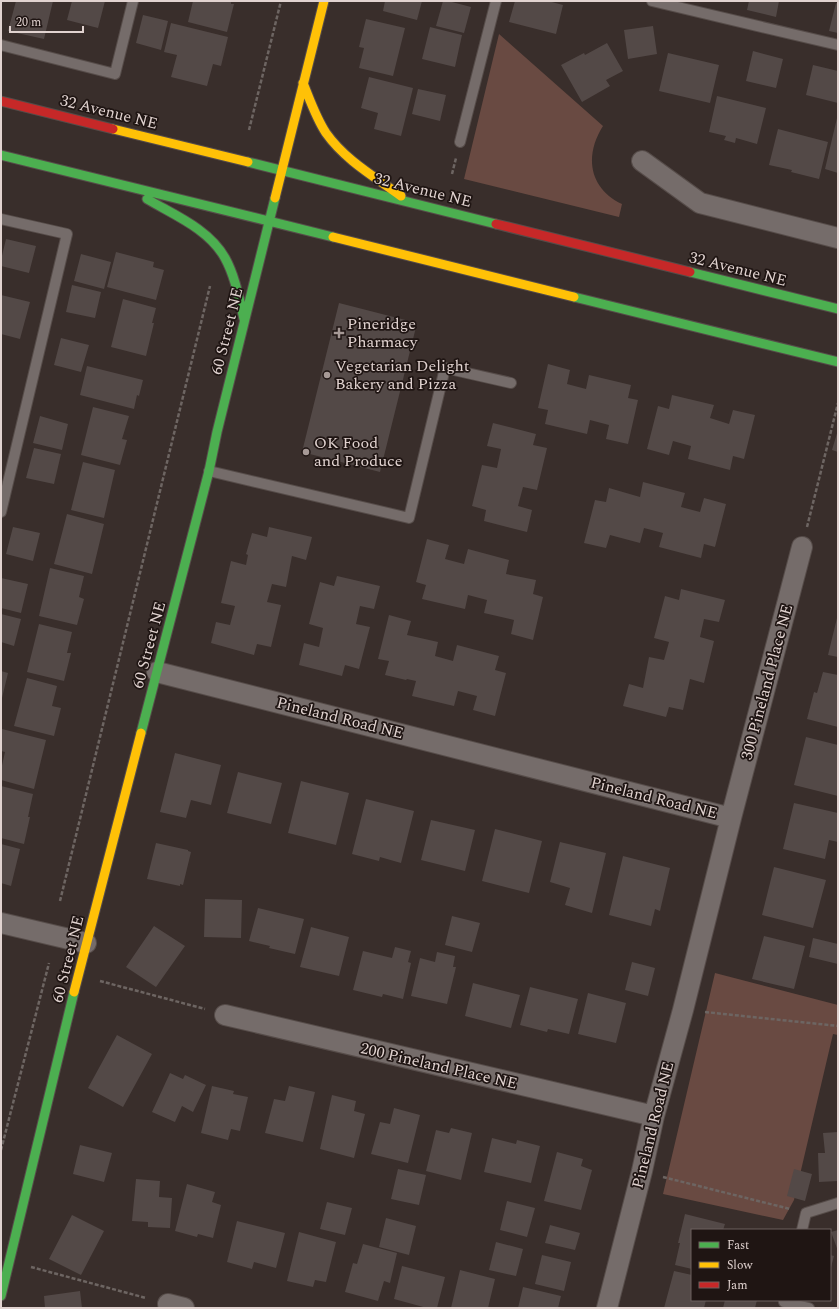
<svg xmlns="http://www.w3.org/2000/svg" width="839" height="1309" font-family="Spectral,serif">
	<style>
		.green { fill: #694a42 }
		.building { fill: #534947 }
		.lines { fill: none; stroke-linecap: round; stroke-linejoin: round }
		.lane-casing { stroke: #564c49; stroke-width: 12 }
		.street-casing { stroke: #564c49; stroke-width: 22 }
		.fast-casing { stroke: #564c49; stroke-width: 11 }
		.slow-casing { stroke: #564c49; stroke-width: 11 }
		.jam-casing { stroke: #564c49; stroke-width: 11 }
		.path { stroke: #6d6562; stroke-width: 2.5; stroke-dasharray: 4 2; stroke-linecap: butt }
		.lane { stroke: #756c6a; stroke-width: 10 }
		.street { stroke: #756c6a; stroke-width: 20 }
		.fast { stroke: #4caf50; stroke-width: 9 }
		.slow { stroke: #ffc107; stroke-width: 9 }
		.jam { stroke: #c62828; stroke-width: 9 }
		.poi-dot { fill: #a69996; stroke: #1f1513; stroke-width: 1.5 }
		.labels { text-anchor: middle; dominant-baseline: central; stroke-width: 3.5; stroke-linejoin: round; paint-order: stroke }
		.street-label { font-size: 16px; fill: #e1d3d0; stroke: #1f1513 }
		.poi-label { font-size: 16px; fill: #e1d3d0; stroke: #1f1513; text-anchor: start }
	</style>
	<rect width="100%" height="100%" fill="#392e2b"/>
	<!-- green -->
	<path class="green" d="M499,34L603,126C584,156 589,188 622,204L619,217L464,179Z
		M715,973L838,1005V1035L833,1034L794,1200L783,1220L663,1194Z"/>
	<!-- building -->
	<path class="building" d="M16,1H53L44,39L8,31Z
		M72,1H105L98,28L67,20Z
		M193,1H231V4H234L227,32L188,22Z
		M385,1H422L417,20L383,11Z
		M443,1H448L471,7L464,33L436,26Z
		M515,1H548L563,5L556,34L509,22Z
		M749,1H779L776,17L747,10Z
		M836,3L838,4V33L829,31Z
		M143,15L168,21L161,50L136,43Z
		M366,19L405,28L393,76L359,68L364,48L359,47Z
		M171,23L228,37L221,66L213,64L207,86L171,77L177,55L164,52Z
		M653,26L657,54L628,59L624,30Z
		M430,27L462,35L455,67L422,59Z
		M607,43L623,71L606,80L610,86L582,102L561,65L584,53L585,55Z
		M753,51L783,59L776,88L746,81Z
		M668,53L719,65L710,103L659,91Z
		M813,65L838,71V103L806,95Z
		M369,77L413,88L401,136L374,129L378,113L361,108Z
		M418,89L446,95L440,121L412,114Z
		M717,96L766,108L757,144L736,138L735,143L724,140L726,136L709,132Z
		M837,118L838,119V173L825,169Z
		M778,129L828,142L819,179L791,172L792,170L769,165Z
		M6,239L36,246L29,273L1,266V260Z
		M116,252L154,262L153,267L164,270L156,300L107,287Z
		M81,254L111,262L104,289L74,281Z
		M72,285L101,292L95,318L66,312Z
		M1,295L30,302L20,339L1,334Z
		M123,299L156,308L152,323H154L146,356L111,347Z
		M339,303L417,323L380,472L302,452Z
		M61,338L89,345L81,372L54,365Z
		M548,364L570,370L567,384L586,389L589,375L631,385L628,398L638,400L628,444L606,439L609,425L590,420L587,434L545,424L548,410L538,408Z
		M87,366L143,380L139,396L137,395L134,409L80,395Z
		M672,395L714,405L710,418L729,424L733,410L755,415L744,459L733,456L730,470L688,459L691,446L673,441L669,455L647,449L658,406L669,409Z
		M93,407L129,416L122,439L127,440L120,465L81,455Z
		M40,416L68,424L62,450L33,443Z
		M493,423L536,434L533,445L547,448L537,490L523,487L518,506L532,510L527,532L484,521L486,510L472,506L482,465L497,468L501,449L487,446Z
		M838,430V452L832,450Z
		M34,448L61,454L54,484L26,478Z
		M83,462L115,470L104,518L71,510Z
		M643,482L685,493L681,507L700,512L704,498L726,504L715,547L704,544L701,558L659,547L663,533L644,528L640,543L610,535L606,548L584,543L595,500L606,502L609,488L640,497Z
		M67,514L104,524L92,574L54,564Z
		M13,527L40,533L33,561L6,554Z
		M269,527L312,537L306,560L292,556L286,587L272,584L267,602L281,605L271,647L257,644L254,655L211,643L216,622L230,625L235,606L221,603L231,561L246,565L248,555L246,554L252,533L267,537Z
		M427,539L449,545L445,559L464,564L468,549L509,560L506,574L536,580L533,594L543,597L533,640L511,634L514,620L484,613L487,600L468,595L465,609L422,599L426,585L416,582Z
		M50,568L84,576L79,597L84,599L77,625L39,616Z
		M337,576L380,586L374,609L360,606L356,624L370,627L359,669L345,665L342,676L299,665L304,643L319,647L323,628L309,624L320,582L334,586Z
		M1,578L28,584L21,613L1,608Z
		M681,589L725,600L719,622L704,619L700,637L714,641L704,683L690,679L683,710L669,707L666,717L623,706L629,684L643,688L649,657L664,660L669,642L654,638L665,596L679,600Z
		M1,614L21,619L14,646L1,642Z
		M389,615L411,621L407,635L438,642L435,656L453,661L457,645L499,656L495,670L506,673L495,716L473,710L477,696L458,691L454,706L412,696L416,681L407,679L406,680L385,675L389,661L378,659Z
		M837,618H838V657L828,655Z
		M39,624L72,632L67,653H71L64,681L27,672Z
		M1,671L8,673L2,698L1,697Z
		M823,672L838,675V727L807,719L814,692L817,693Z
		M27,678L57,686L52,706L61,708L54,736L14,726Z
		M2,729L46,740L34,789L1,780V770L5,752L1,751Z
		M806,737L838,745V796L794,785Z
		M175,753L221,765L211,805L191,800L186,818L160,812Z
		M238,772L282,783L271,824L227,813Z
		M301,781L349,793L336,845L288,833Z
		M1,786L33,794L28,817H30L24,844L1,838Z
		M366,799L414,811L401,863L380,857L379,861L352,854Z
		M794,803L838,813V842L829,840L825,859L783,849Z
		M431,820L475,830L465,871L421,860Z
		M495,829L542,841L529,893L482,881Z
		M560,842L606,853L592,913L565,905L570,888L550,882Z
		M156,843L188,850V851L191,852L183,885L180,884V886L147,879Z
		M1,844L20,849L11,886L1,883Z
		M623,856L670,868L660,911L655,909L651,926L609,915Z
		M774,867L826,880L813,928L762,915Z
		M205,899L242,900L241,938L204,937Z
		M258,908L304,919L295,954L269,948L270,946L249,941Z
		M452,916L480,923L472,952L445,945Z
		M154,926L185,946L156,987L126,967Z
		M311,927L349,937L339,976L300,967Z
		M764,936L805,946L794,989L752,979Z
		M813,938L838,944V964L809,957Z
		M395,947L411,951L408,962L411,963L403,999L383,994L382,997L353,990L363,951L392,958Z
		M437,952L455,956L453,967H456L447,1004L411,996L420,958L435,962Z
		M632,962L655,968L648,996L625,990Z
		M473,983L520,995L511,1028L465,1016Z
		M530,987L578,999L569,1034L548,1029L547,1032L520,1025Z
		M588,993L626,1003L616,1043L578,1034Z
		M117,1035L152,1054L123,1107L88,1088Z
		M170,1073L183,1079L185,1075L206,1085L193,1112L182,1106L175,1122L152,1112Z
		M212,1086L234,1091L233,1094L248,1097L240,1131L231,1129L228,1140L201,1133Z
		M289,1086L315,1092L303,1142L265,1133L274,1099L285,1101Z
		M332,1095L356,1101L354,1111L365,1114L354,1158L320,1149Z
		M394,1108L420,1115L408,1163L371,1154L380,1122L390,1124Z
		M451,1128L472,1133L461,1180L426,1171L436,1130L449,1133Z
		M838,1132V1181L819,1182L818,1153H825L823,1133Z
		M492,1138L516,1144L517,1140L540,1146L531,1183L484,1172Z
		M80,1145L112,1153L104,1182L73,1174Z
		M557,1152L583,1159L581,1166L592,1170L581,1210L544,1201Z
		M398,1169L426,1175L419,1205L391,1199Z
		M794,1169L812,1174L805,1201L787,1196Z
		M136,1179L160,1181L159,1197L172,1198L170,1228L148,1227V1222L132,1221Z
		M187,1184L215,1192L212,1202L221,1205L213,1238L198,1234L197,1237L175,1231Z
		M507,1201L535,1208L527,1237L500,1230Z
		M327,1202L352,1208L345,1235L320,1229Z
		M685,1214L725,1224L723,1230H692V1269L675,1265L680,1243H678Z
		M72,1215L104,1231L81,1275L49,1259Z
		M386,1218L416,1226L409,1255L379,1247Z
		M237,1221L285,1233L276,1268L254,1262L252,1269L227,1262Z
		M550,1225L580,1233L575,1250L545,1243Z
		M838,1230V1251L831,1232Z
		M299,1232L336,1242L326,1282L315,1280L313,1287L287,1281Z
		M496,1242L523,1249L516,1276L489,1270Z
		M363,1244L397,1253L390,1283L384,1281L378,1301L345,1292L353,1263L357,1264Z
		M542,1255L571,1262L564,1291L535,1284Z
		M830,1255L834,1256L830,1271Z
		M402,1266L445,1277L437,1308H427L394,1299Z
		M460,1270L495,1279L488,1308H451Z
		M674,1271L692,1275V1300H706L704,1308H664Z
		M523,1287L561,1296L558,1308H518Z
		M80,1291L82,1308H45L44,1296Z
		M725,1300H757L755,1308H723Z"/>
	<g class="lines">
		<defs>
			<path id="lane" d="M652,1L838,45
				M1,45L115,74L133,1
				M460,142L496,1
				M1,219L67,234L1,512
				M209,471L409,518L445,368L511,383
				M802,1230L806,1213L838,1203
				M785,1300L784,1302L809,1308"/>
			<path id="street" d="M642,161L700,203L838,238
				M157,672L731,818L683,1010L654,1116L642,1171L607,1308
				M731,818L802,547
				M1,923L86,943
				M225,1015L654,1116
				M168,1304L184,1308"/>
			<path id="fast" d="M1,155L333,237
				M248,162L496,224
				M147,199C174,215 209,229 225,258C235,276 239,298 244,319
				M690,272L838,309
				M574,297L838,362
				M141,733L209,471L217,432L275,198
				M1,1296L74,992"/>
			<path id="slow" d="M303,83C310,100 316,118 326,133C345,160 375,177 401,196
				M113,129L248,162
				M275,198L324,1
				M333,237L574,297
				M74,992L141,733"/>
			<path id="jam" d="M1,101L113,129
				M496,224L690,272"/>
		</defs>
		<!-- lane casing -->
		<use href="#lane" class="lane-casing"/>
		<!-- street casing -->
		<use href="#street" class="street-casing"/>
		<!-- fast casing -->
		<use href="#fast" class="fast-casing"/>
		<!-- slow casing -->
		<use href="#slow" class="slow-casing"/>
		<!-- jam casing -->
		<use href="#jam" class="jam-casing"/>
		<!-- path -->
		<path class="path" d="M249,130L281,1
			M452,174L456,158
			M807,527L838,403
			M60,901L210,286
			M100,981L205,1009
			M705,1012L838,1026
			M1,1150L49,963
			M663,1177L790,1209
			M31,1267L146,1298"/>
		<!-- lane -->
		<use href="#lane" class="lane"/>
		<!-- street -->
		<use href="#street" class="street"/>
		<!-- fast -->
		<use href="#fast" class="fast"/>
		<!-- slow -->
		<use href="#slow" class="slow"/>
		<!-- jam -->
		<use href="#jam" class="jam"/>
	</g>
	<!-- markers -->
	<g class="poi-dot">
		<path d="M337 327h4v4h4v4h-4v4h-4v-4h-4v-4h4z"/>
		<circle cx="327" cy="375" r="4"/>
		<circle cx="306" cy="452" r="4"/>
	</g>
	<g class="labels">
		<!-- street labels -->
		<g class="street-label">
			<text transform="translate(109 112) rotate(14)">32 Avenue NE</text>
			<text transform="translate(423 190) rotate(14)">32 Avenue NE</text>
			<text transform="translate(738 269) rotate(14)">32 Avenue NE</text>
			<text transform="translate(227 331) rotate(-76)">60 Street NE</text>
			<text transform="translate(149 645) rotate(-75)">60 Street NE</text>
			<text transform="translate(767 682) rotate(-75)">300 Pineland Place NE</text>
			<text transform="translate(340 718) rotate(14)">Pineland Road NE</text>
			<text transform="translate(654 798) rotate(14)">Pineland Road NE</text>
			<text transform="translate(68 959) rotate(-76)">60 Street NE</text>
			<text transform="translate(439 1066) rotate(13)">200 Pineland Place NE</text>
			<text transform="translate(653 1125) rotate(-76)">Pineland Road NE</text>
		</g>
		<!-- poi labels -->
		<g class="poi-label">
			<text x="347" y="324">Pineridge<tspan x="347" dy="18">Pharmacy</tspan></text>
			<text x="335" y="366">Vegetarian Delight<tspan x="335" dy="18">Bakery and Pizza</tspan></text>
			<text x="314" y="443">OK Food<tspan x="314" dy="18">and Produce</tspan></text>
		</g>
	</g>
	<!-- border -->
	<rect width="839" height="1309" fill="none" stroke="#e1d3d0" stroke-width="4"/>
	<!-- legend -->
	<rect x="691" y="1229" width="140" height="72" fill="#1f1513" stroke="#6d615f"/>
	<rect x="699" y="1242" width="20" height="6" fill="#4caf50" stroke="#6d615f"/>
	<text x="727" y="1249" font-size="12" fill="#e1d3d0">Fast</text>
	<rect x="699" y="1262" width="20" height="6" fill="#ffc107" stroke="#6d615f"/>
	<text x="727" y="1269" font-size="12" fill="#e1d3d0">Slow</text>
	<rect x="699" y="1282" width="20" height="6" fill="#c62828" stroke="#6d615f"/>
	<text x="727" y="1289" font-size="12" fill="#e1d3d0">Jam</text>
	<!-- scale -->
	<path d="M10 26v6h73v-6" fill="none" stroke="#e1d3d0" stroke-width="2"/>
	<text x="16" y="26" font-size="12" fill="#e1d3d0" stroke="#1f1513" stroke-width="3" paint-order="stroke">20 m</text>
</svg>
